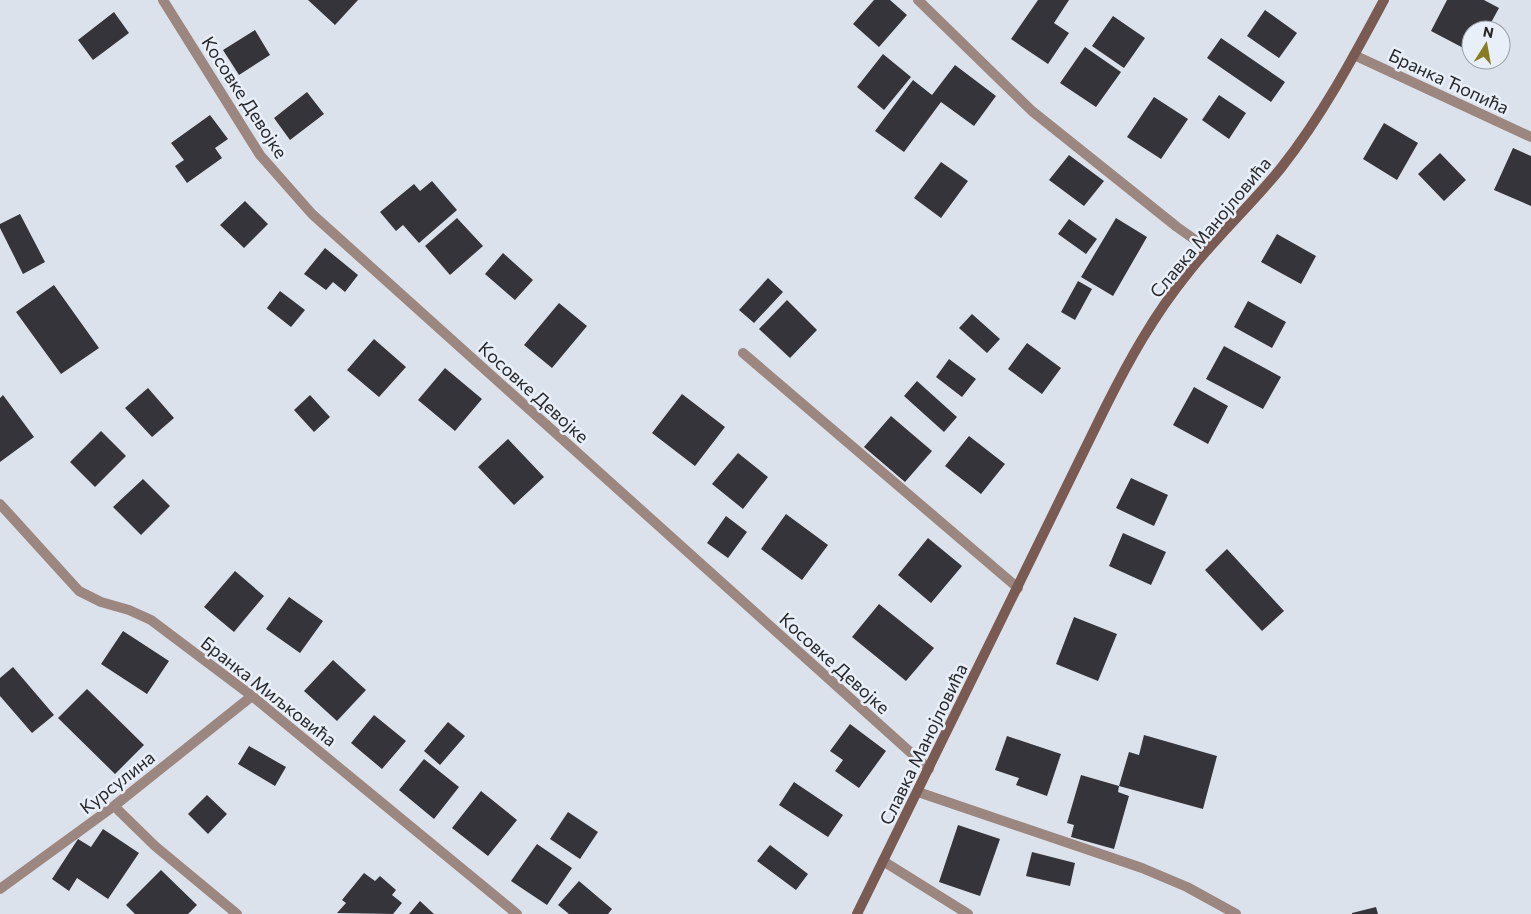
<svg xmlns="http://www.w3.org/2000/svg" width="1531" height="914" font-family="Commissioner,sans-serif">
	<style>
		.building { fill: #36343b }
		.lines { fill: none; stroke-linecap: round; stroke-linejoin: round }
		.service { stroke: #9c8680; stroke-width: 10 }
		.minor { stroke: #9c8680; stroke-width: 10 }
		.secondary { stroke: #7a5b53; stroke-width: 10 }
		.labels { text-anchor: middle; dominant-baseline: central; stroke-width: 5; stroke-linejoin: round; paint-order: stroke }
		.street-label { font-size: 18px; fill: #26282b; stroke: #e9eff8 }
	</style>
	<rect width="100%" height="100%" fill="#dce2eb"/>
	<!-- building -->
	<path class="building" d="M308,0H358L335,25Z
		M874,0H890L907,15L879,47L853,24Z
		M1038,0H1069L1054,23L1069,33L1048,64L1011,39Z
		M1447,0H1484L1499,8L1487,30H1471V52L1431,31Z
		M1265,10L1297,33L1279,58L1247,36Z
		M114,12L129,33L93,60L78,40Z
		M1113,16L1145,38L1124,68L1092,46Z
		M255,30L270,55L239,75L223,50Z
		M1221,38L1285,82L1271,102L1207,58Z
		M1085,47L1121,72L1096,107L1060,83Z
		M883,54L911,77L884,110L857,87Z
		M955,65L996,96L974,126L941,102L904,152L875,131L913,80L932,95Z
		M307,92L324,114L290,140L274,118Z
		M1219,95L1246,113L1229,139L1202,120Z
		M1154,97L1188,119L1161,159L1127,137Z
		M210,115L228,139L215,148L222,158L187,183L175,166L184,160L171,143Z
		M1384,123L1418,143L1397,180L1363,159Z
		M1513,148L1531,156V206L1494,190Z
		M1440,153L1466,180L1444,201L1418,174Z
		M1069,155L1104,181L1084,206L1049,180Z
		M941,162L968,181L941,218L914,198Z
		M432,181L457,210L419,243L403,225L396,231L380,212L414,184L420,191Z
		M245,201L268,224L244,248L220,225Z
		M20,214L45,262L23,274L0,228V224Z
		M457,218L483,246L450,275L425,246Z
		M1116,218L1147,237L1113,296L1081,277Z
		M1069,219L1097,239L1086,254L1058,234Z
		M1277,234L1316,256L1301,284L1261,262Z
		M325,248L358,275L345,292L333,282L326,290L304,274Z
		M503,253L533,280L515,300L485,274Z
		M768,278L783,292L754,323L739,310Z
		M1078,281L1092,289L1075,320L1061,312Z
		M54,285L99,348L61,374L16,312Z
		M280,291L305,310L291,327L267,308Z
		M787,300L817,330L790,358L759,329Z
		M1248,301L1286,322L1272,348L1234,327Z
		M559,303L587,326L552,368L524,345Z
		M972,314L1000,339L987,353L959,328Z
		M374,339L406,367L379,397L347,370Z
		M1027,343L1061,368L1042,394L1008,369Z
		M1224,346L1281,377L1263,409L1206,379Z
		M949,359L976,379L962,397L936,377Z
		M445,368L482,399L455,431L418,400Z
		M917,381L957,417L944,432L904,396Z
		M1194,387L1228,406L1208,444L1173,425Z
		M148,388L174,418L152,437L125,408Z
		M682,394L725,427L695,466L652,433Z
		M3,395L34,437L0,462V398Z
		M310,395L330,417L314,432L294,410Z
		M891,416L932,451L905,482L864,447Z
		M101,431L126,456L95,487L70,462Z
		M969,436L1005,464L981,494L945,466Z
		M508,439L544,477L514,505L478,467Z
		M738,453L768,477L743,509L712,484Z
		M1131,478L1168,495L1154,526L1116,508Z
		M143,479L170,506L141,535L113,507Z
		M786,514L828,545L802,580L761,549Z
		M726,516L747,532L728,558L707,543Z
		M1123,533L1166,552L1151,585L1109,566Z
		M928,538L962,566L931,603L898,575Z
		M1227,549L1284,611L1262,631L1205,570Z
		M235,571L264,596L234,632L204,607Z
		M289,597L323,621L300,653L266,629Z
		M879,604L934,648L906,681L852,637Z
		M1074,617L1117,634L1098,681L1056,664Z
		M123,631L169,661L147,694L101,664Z
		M333,660L366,690L337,721L304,691Z
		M13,667L54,715L32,733L0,696V678Z
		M87,689L144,745L115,774L58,718Z
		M374,715L406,741L382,769L351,743Z
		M448,722L465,736L440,765L424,751Z
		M850,724L886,751L859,788L835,771L843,760L830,751Z
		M1144,735L1217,756L1203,809L1119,786L1118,792L1129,796L1114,849L1071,837L1074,825L1067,823L1081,775L1119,786L1129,752L1139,755Z
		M1007,736L1061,754L1047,796L1016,785L1019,778L995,770Z
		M249,746L286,767L275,786L238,764Z
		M424,759L459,787L434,819L399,790Z
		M794,782L843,815L828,837L779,805Z
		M481,791L517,820L488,856L452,828Z
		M207,795L227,814L208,834L188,814Z
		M568,812L598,832L580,859L550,839Z
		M958,825L1000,839L980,896L939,882Z
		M103,829L139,853L108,899L77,878L69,891L52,879L78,839L91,847Z
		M537,844L572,868L547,905L511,881Z
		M770,845L808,874L796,890L757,861Z
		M1032,852L1075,863L1070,886L1026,876Z
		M161,870L197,905L188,914H135L126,905Z
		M364,873L375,881L380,876L396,890L392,895L402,903L393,914L337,913L346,903L342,900Z
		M579,881L612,909L608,914H569L558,905Z
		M420,901L434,914H409Z
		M1376,907L1378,914H1352V913Z"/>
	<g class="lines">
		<!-- service -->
		<path class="service" d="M918,792L1142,868L1187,887L1236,914
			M883,861L968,914"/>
		<!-- minor -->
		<path class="minor" d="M163,0L260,155L312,214L929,769
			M918,0L1032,111L1177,227L1208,249
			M1354,55L1531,137
			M743,353L1018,588
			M0,504L79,591L101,602L129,610L151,620L252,696L517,914
			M114,806L155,846L237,914
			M0,889L114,806L252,696"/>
		<!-- secondary -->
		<path class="secondary" d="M857,914L1105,408C1129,360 1154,315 1188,273C1217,236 1252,204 1281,168C1322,116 1353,58 1384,0"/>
	</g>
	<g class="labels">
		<!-- street labels -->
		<g class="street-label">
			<text transform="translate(1449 81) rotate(25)">Бранка Ћопића</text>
			<text transform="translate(245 97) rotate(57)">Косовке Девојке</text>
			<text transform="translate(1210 227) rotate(-50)">Славка Манојловића</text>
			<text transform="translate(534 392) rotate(42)">Косовке Девојке</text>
			<text transform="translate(835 663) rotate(42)">Косовке Девојке</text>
			<text transform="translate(269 691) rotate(38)">Бранка Миљковића</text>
			<text transform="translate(923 744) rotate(-64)">Славка Манојловића</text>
			<text transform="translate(117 782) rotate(-38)">Курсулина</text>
		</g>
	</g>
	<!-- north arrow -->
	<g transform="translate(1486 45) rotate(11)"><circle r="24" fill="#e9eff8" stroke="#9b9fa6"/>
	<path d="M0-4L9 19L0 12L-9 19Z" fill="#897d23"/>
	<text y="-8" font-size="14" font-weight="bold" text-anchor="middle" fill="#26282b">N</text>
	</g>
</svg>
